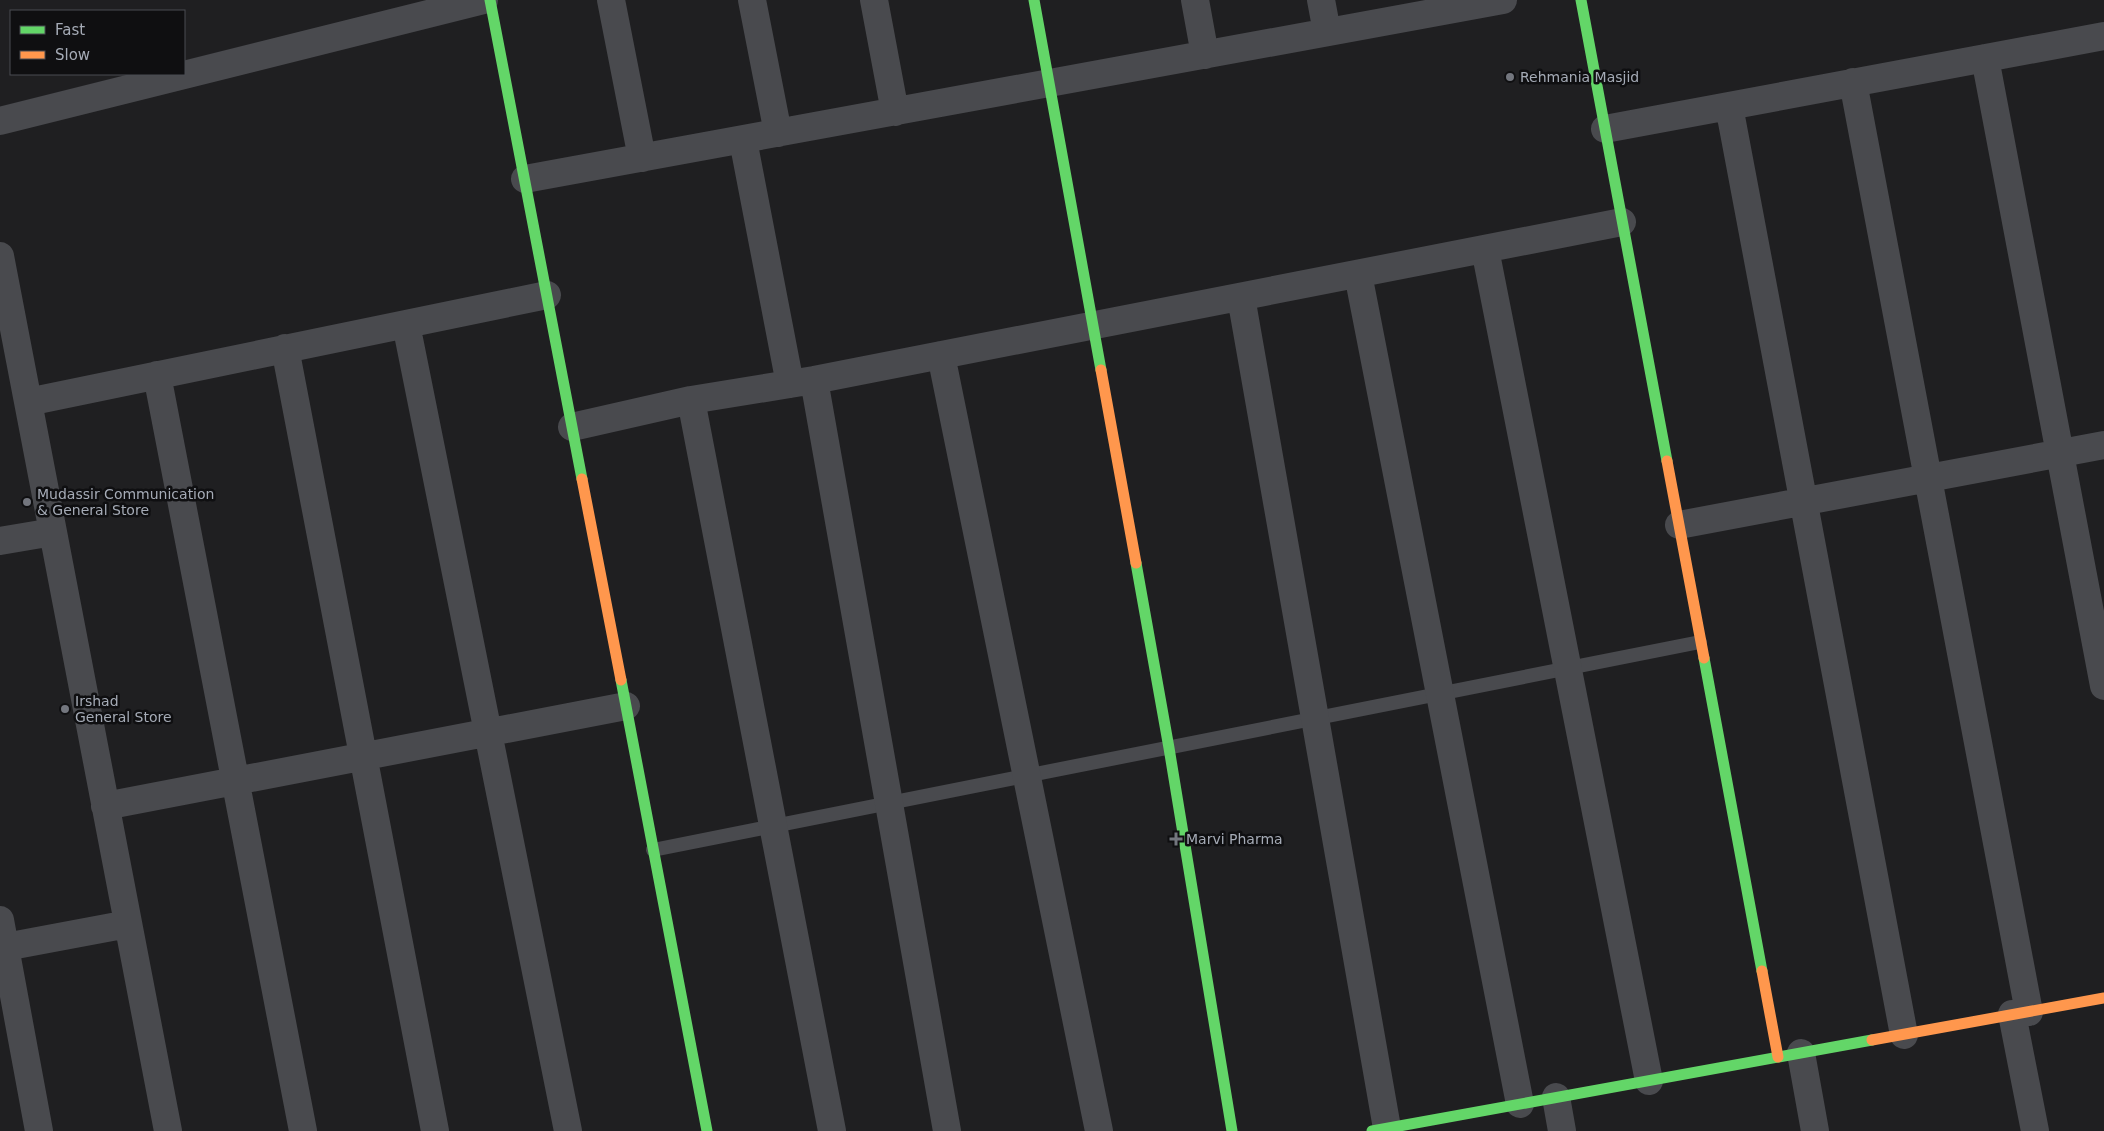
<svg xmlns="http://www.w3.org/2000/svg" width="2104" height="1131" font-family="'DejaVu Sans',sans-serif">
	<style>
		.built { fill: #1f1f21; fill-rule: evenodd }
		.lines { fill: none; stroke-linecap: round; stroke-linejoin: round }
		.lane { stroke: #494a4e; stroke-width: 14 }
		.street { stroke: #494a4e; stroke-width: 28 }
		.fast { stroke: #63d668; stroke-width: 11 }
		.slow { stroke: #ff974d; stroke-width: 11 }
		.poi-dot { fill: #73767e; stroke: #0f0f11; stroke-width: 2 }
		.labels { text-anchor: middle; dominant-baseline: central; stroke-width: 5; stroke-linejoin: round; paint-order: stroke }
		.poi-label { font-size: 14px; fill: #a5abb6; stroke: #0f0f11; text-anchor: start }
	</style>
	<rect width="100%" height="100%" fill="#151515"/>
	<!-- built -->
	<path class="built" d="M0,0H2104V1131H0ZM11,11H184V74H11Z"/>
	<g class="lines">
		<!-- lane -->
		<path class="lane" d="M653,850L1700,642"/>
		<!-- street -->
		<path class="street" d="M611,0L642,158
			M752,0L778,133
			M874,0L895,112
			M1195,0L1205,55
			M1321,0L1327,32
			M1985,58L2104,686
			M1853,82L2029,1012
			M1729,106L1904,1035
			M0,121L484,0
			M1605,129L2104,36
			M743,140L790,384
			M525,179L1503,0
			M1485,249L1649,1081
			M0,256L168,1131
			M1358,274L1520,1104
			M1241,297L1387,1128
			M406,324L568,1131
			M285,348L435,1131
			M941,355L1099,1131
			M157,375L303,1131
			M814,380L947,1131
			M691,400L832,1131
			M28,402L547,295
			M572,427L691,400L814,380L1622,222
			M1679,525L2104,445
			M0,541L53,532
			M105,806L626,706
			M0,920L39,1131
			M0,948L128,924
			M2012,1014L2035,1131
			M1801,1053L1815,1131
			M1556,1097L1562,1131"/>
		<!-- fast -->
		<path class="fast" d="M490,0L582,479
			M1034,0L1101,370
			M1581,0L1667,461
			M1136,563L1169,748L1232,1131
			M1704,658L1762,971
			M621,680L707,1131
			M1372,1131L1872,1040"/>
		<!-- slow -->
		<path class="slow" d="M1101,370L1136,563
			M1667,461L1704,658
			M582,479L621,680
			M1762,971L1778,1057
			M1872,1040L2104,998"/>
	</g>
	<!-- markers -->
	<g class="poi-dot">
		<circle cx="1510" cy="77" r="5"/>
		<circle cx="27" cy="502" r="5"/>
		<circle cx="65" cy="709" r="5"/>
		<path d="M1173.5 831.5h5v5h5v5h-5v5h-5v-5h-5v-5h5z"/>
	</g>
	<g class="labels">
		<!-- poi labels -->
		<g class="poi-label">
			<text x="1520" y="77">Rehmania Masjid</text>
			<text x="37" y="494">Mudassir Communication<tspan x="37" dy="16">&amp; General Store</tspan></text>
			<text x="75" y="701">Irshad<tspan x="75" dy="16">General Store</tspan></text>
			<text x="1186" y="839">Marvi Pharma</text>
		</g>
	</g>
	<!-- legend -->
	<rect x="10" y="10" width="175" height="65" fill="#0f0f11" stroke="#4b4d53"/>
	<rect x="20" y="26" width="25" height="8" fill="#63d668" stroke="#4b4d53"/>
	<text x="55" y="35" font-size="15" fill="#a5abb6">Fast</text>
	<rect x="20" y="51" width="25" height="8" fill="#ff974d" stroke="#4b4d53"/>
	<text x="55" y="60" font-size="15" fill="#a5abb6">Slow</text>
</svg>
